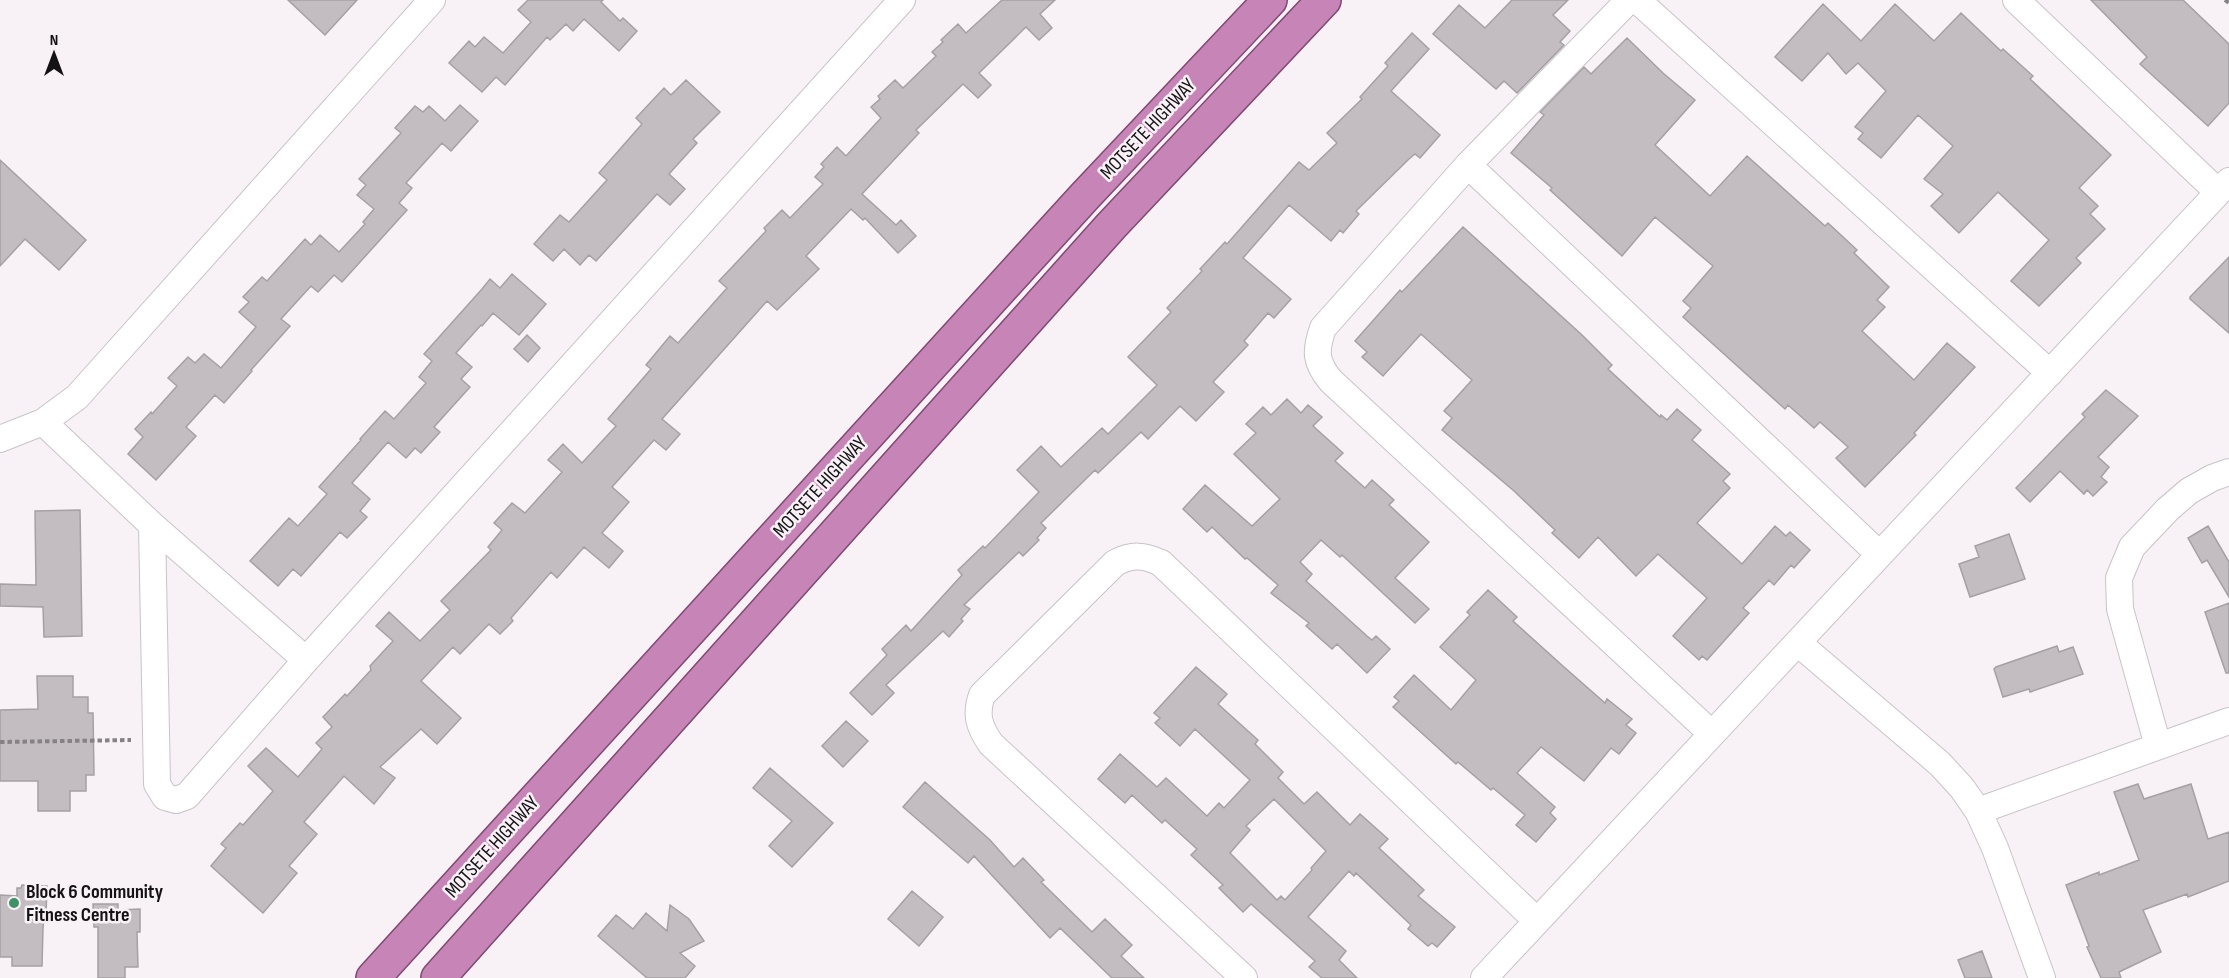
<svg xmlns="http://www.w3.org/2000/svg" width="2229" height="978" font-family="'Sofia Sans Condensed',sans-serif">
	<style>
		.building { fill: #c3bdc1; stroke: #a5a0a3; stroke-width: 1.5; fill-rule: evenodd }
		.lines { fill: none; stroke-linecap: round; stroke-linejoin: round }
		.minor-casing { stroke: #c9c3c7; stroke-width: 28 }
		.trunk-casing { stroke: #7f4972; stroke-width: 36 }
		.path { stroke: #858184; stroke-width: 4; stroke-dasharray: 4.5 3; stroke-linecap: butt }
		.minor { stroke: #fff; stroke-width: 26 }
		.trunk { stroke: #c784b6; stroke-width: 33 }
		.poi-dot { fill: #3e9366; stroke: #f8f2f6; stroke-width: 2 }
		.labels { text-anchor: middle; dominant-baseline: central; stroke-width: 5; stroke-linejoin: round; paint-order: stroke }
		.street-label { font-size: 20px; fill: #141214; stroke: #f8f2f6 }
		.poi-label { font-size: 20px; font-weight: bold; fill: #141214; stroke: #f8f2f6; text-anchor: start }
	</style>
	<rect width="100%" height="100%" fill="#f8f2f6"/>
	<!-- building -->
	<path class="building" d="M288,0H357L325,35Z
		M528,0H603L601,2L620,21L623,18L637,31L619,51L584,19L573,31L566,24L550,40L547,37L505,85L496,77L482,92L449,63L469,41L475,47L484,37L503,53L531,22L518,10Z
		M1002,0H1055L1040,14L1052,28L1039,40L1026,27L979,73L991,85L978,98L963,84L916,130L919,133L862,194L896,225L901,220L916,236L898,253L865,218L863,220L851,209L806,256L819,269L777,310L767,301L662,419L680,434L666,450L654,440L612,487L629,502L602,533L623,551L609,568L584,547L557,578L551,572L511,618L513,621L500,634L489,624L460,654L453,647L421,681L461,718L437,744L421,729L380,767L395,778L374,804L344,776L304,822L317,834L289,866L297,873L263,913L211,866L226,848L221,844L240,823L243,825L273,791L248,766L266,748L298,777L322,749L316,743L332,727L323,717L345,694L347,696L371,670L370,666L393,641L376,626L389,612L420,641L450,610L441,601L491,550L488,547L502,530L494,523L512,503L525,513L562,472L548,460L563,444L582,463L616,426L608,419L651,369L646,365L670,336L678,343L727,288L719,281L766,231L764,228L782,210L790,218L823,184L815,177L824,167L821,164L837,147L846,156L881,118L871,107L880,99L878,96L895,80L903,88L936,56L932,52L943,42L941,40L958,24L966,33Z
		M1512,0H1568L1553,15L1570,31L1560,42L1564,45L1517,93L1504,81L1496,89L1433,34L1459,5L1485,28Z
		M2091,0H2183L2229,44V103L2208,126L2140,64L2147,57Z
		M1823,4L1861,41L1895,4L1934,41L1961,13L2001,51L2003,49L2033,76L2030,79L2111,155L2079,188L2098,206L2090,214L2105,229L2076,258L2081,263L2039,306L2011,281L2049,240L1998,192L1959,233L1931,206L1943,194L1924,179L1953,146L1918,115L1881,158L1858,139L1863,133L1855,127L1886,91L1858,63L1846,74L1828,53L1802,81L1775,57Z
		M1412,33L1429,49L1391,91L1440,135L1420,158L1415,154L1409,159L1356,211L1359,214L1343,233L1340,230L1331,241L1289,205L1243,258L1291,299L1274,318L1268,313L1244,341L1248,345L1213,382L1224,392L1196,421L1180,406L1148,439L1141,432L1098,473L1095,470L1041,523L1046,528L1037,538L1039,540L1023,556L1019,552L964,605L970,609L961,619L963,621L949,637L943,631L886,685L894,693L872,715L850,693L887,655L882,649L906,625L911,631L962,575L958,570L983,546L985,548L1039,492L1017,470L1041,446L1061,467L1102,428L1108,434L1157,385L1128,357L1171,312L1167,308L1202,271L1200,269L1225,242L1227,244L1299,162L1309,170L1337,143L1327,133L1362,99L1360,97L1388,66L1385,63Z
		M1627,38L1663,73L1695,100L1655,145L1710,196L1747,156L1825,226L1828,223L1857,250L1854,253L1889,287L1877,300L1885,307L1862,331L1914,380L1947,343L1975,367L1914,433L1916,435L1865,487L1836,458L1848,447L1820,422L1814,428L1788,405L1785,409L1683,317L1691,308L1683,301L1713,266L1655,217L1622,256L1550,190L1552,188L1511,153L1544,115L1540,112L1584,67L1591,74Z
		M686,80L720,112L693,139L697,143L669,174L685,189L670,205L657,194L596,261L589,255L580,265L564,249L553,261L534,244L560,215L569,222L607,180L599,173L642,124L636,118L664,88L671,95Z
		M460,105L478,121L451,151L442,143L406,183L412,188L399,203L407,210L342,282L334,275L318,292L311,286L281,319L290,326L251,370L252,371L224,403L215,395L186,427L196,436L156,480L128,454L143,437L135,429L151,412L152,414L177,386L168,378L188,357L195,363L204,354L221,368L256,327L239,312L249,302L243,297L262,277L267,281L305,239L311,245L320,235L339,252L365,224L363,222L374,209L357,195L366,185L359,179L401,133L395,128L415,106L423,112L429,106L445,121Z
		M0,160L86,240L59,270L25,239L0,266Z
		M1463,227L1582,335L1612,365L1608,369L1660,417L1661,415L1667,420L1677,409L1701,430L1692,440L1730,474L1723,481L1730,488L1697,523L1742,564L1775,526L1786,536L1790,532L1810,550L1794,568L1791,565L1774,585L1769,580L1743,608L1749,613L1707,660L1702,656L1699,660L1673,636L1707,598L1658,554L1636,576L1598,537L1579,558L1552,533L1555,530L1514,491L1442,430L1452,418L1444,411L1472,380L1421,334L1383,376L1362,357L1367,352L1355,341L1400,290L1402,292Z
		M2229,257V333L2190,299V297Z
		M512,274L546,304L519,335L493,313L482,326L481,325L456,353L472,367L461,379L470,387L434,427L440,432L421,453L415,448L406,458L388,442L352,483L370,499L360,511L367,517L347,538L340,532L301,576L293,569L278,586L250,561L289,518L298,526L327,494L319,487L361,440L360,439L385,411L394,419L426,383L419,377L432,361L424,354L482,289L490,279L500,288Z
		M527,335L540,348L528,362L514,349Z
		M2106,390L2138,416L2098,457L2109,467L2101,477L2107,482L2093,496L2087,490L2084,494L2060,471L2030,502L2016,488L2085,417L2082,414Z
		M1287,399L1301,413L1308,405L1322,417L1313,426L1343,453L1335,461L1365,488L1372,480L1394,500L1389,505L1429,542L1395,578L1429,609L1415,623L1342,555L1340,557L1321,540L1300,562L1312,574L1306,581L1367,636L1372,640L1376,636L1390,649L1367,673L1337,644L1332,649L1306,626L1309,623L1271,593L1278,585L1247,558L1245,559L1212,527L1207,532L1183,509L1205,485L1252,526L1280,499L1234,454L1256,433L1246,424L1263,407L1271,415Z
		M80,510L82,636L44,637L43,607L0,606V584L36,585L35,511Z
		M2208,526L2229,562V597L2207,560L2202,563L2188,538Z
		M2009,534L2025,579L1970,597L1959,564L1979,557L1975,546Z
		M1488,590L1517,617L1513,621L1564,667L1605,703L1607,699L1632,719L1626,725L1636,733L1619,754L1611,748L1584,781L1541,747L1517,773L1555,807L1550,813L1556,819L1536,842L1516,825L1525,815L1493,788L1491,790L1458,762L1456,764L1393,707L1399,701L1394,697L1414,675L1451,710L1476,680L1440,647L1470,615L1467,612Z
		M2229,603V673H2226L2205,612Z
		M2057,646L2059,652L2073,647L2083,674L2030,692L2029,689L2003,697L1994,669L1996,667Z
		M1196,667L1227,694L1218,704L1258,740L1255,744L1283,772L1278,778L1304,804L1317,792L1350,825L1360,814L1388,839L1379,848L1424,890L1418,896L1455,927L1437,947L1432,943L1428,946L1408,929L1411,925L1356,873L1354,876L1349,871L1308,917L1346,951L1339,960L1357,978H1322L1309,967L1315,961L1251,904L1243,912L1219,888L1223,885L1191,855L1197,849L1165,820L1162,823L1132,795L1125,803L1098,779L1120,754L1157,787L1166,778L1207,816L1219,803L1224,808L1250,780L1195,729L1180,746L1155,723L1160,718L1154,713ZM1274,799L1326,851L1311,868L1312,870L1285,900L1281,896L1277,900L1230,853L1250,830L1246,826Z
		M37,676H73V697H88V713H93L94,775H86V791H70V811H38V781H0V710L38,709Z
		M846,721L868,741L843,767L822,746Z
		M770,768L833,823L792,867L769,846L792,821L753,788Z
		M925,782L990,840L1014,867L1023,858L1044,880L1041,882L1092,932L1105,919L1132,945L1121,956L1144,978H1112L1060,928L1050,938L974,856L968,863L903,807Z
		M2138,784L2144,799L2191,784L2208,839L2229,832V881L2188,897L2187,894L2143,910L2161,952L2119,972L2121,978H2101L2087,947L2089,946L2066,885L2099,872V875L2139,860L2114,792Z
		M22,885L47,886L46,915H44L43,928L42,966H12V957H0V895L17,896V888H21Z
		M912,891L943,917L919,946L888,919Z
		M93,904H118V910L140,909V932H137L138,967H125V978H98V927H94Z
		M670,905L689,919L704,941L680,953L695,966L685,978H647L598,936L616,915L633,929L646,913L667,931Z
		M1982,951L1992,978H1965L1958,960Z"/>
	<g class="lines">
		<defs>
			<path id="minor" d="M1629,0L1468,165L1323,328C1315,351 1315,362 1331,381L1712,734
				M1637,0L2050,373
				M2016,0L2218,192
				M1468,165L1879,554
				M43,422L152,525L306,660
				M0,439L43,422L77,397L432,0
				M152,525L157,784L165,797L176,800L187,796L306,660L902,0
				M1798,643L1940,764L1962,788L1978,811L1995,848L2042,978
				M2158,746L2120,609L2119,578L2132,547L2168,509L2189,491L2212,478L2229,472
				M1978,811L2229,721
				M1244,978L991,744C979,727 975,714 982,695L1115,563C1132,554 1144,555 1161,563L1537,921
				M1484,978L2229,181"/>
			<path id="trunk" d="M373,978L1085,196L1270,0
				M438,978L1111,226L1324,0"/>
		</defs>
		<!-- minor casing -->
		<use href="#minor" class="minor-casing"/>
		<!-- trunk casing -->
		<use href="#trunk" class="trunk-casing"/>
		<!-- path -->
		<path class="path" d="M2225,0L2229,3
			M0,742L131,740"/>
		<!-- minor -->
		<use href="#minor" class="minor"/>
		<!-- trunk -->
		<use href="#trunk" class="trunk"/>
	</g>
	<!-- markers -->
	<circle class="poi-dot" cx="14" cy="903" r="6"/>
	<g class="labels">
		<!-- street labels -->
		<g class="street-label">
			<text transform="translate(1148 129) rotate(-47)">MOTSETE HIGHWAY</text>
			<text transform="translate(820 487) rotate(-48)">MOTSETE HIGHWAY</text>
			<text transform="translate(492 847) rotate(-48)">MOTSETE HIGHWAY</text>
		</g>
		<!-- poi labels -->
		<g class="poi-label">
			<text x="26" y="892">Block 6 Community<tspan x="26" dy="23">Fitness Centre</tspan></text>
		</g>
	</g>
	<!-- north arrow -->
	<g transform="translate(54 54)" stroke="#f8f2f6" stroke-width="4.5" paint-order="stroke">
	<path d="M0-4.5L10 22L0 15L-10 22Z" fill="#141214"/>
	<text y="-9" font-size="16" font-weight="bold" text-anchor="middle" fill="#141214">N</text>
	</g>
</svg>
